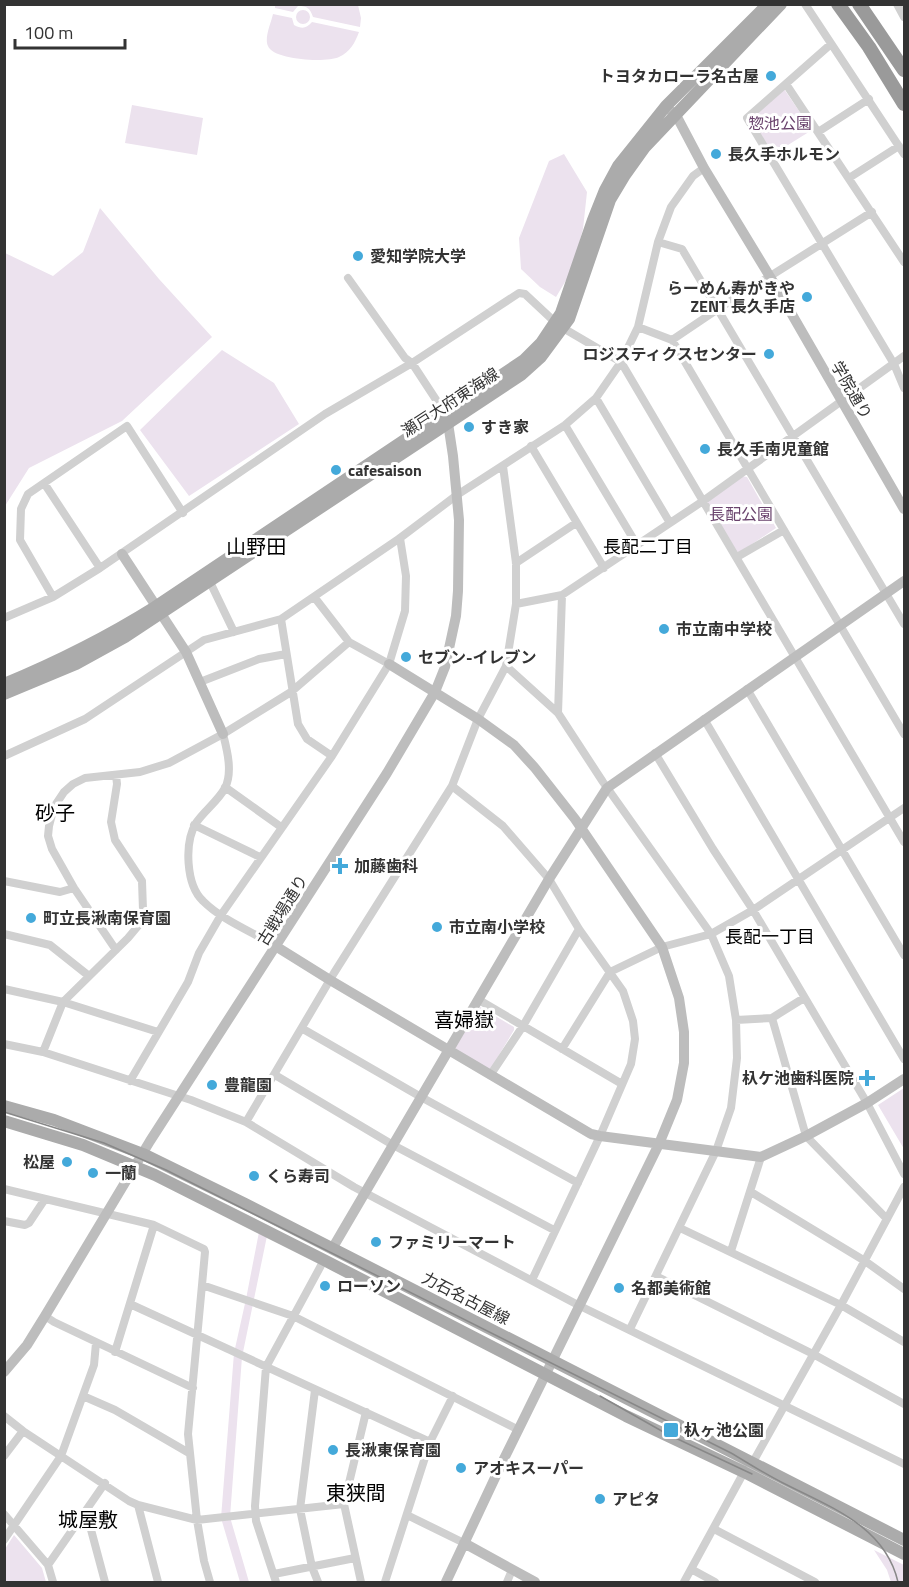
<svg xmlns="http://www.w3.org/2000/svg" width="909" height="1587" font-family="'Titillium Web','Noto Sans JP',sans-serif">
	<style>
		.green { fill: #ece2ee }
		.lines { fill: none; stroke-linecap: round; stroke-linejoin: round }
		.street { stroke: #d0d0d0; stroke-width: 8 }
		.secondary { stroke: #bdbdbd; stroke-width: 10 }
		.primary { stroke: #ababab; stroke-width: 12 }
		.highway { stroke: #9a9a9a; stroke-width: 14 }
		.tram { stroke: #888; stroke-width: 1.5 }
		.poi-dot { fill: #44a9da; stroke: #fff; stroke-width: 2 }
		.labels { text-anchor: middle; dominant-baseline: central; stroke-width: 6; stroke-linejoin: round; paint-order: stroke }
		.poi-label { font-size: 16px; font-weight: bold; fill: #333; stroke: #fff; text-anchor: start }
		.park-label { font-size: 16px; fill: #69426c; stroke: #fff }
		.street-label { font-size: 16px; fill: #333; stroke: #fff }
		.neighbourhood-label { font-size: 18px; fill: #000; stroke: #fff }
		.quarter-label { font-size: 20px; fill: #000; stroke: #fff }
	</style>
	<rect width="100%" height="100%" fill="#fff"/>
	<!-- green -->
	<path class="green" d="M275,5H358L361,18L360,27L313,17C310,8 307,6 298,6L293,12L275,8Z
		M296 17a7 7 0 1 1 14 0a7 7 0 1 1-14 0Z
		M273,14L292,18L294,25C302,29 306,29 312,22L359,32C355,43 350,52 339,57C326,63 273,60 268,46C264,38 271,23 273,14Z
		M784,89L812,130L772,155L750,119Z
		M132,105L203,118L197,155L125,143Z
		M564,154L587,192L583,229L571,272L556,297L540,287L521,269L519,238L549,161Z
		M100,208L159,279L212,337L122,421L29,468L5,506V253L53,276L83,252Z
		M222,350L274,383L299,424L189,496L140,430Z
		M741,476L747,477L776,528L739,553H737L707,504L708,501Z
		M480,1007L514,1027V1030L490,1070L456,1051V1046Z
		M904,1088V1149L878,1105Z
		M259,1232L267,1236L242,1357L230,1517L249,1582H240L221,1518L234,1353L246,1299Z
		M14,1535L42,1568L46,1582H5V1549Z
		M874,1550L904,1565V1582H891L887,1570Z"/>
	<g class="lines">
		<!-- street -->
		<path class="street" d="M805,4L904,154
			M897,4L904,17
			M831,44L747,118L894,364L904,388
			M786,84L904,262
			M818,132L869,99
			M849,178L899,146
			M658,242L682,249L904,624
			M348,278L405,358L412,363L446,415
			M638,327L672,340L904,734
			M563,328L621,362L904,842
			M672,340L718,309L872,212
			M596,398L670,523
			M565,425L637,545
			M531,446L604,568
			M44,483L100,568
			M737,557L784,530
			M516,563L576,523
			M210,582L234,632
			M53,597L20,540L21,509L28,494L127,426L183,513
			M315,598L349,642L389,664
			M516,604L562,595L703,501L904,356
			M4,618L53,597L100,568L325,414L412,363L519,293L525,294L556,323
			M281,619L298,724L307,739L332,756
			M506,666L558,713L603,782L711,934L729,976L736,1020L737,1058L731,1108L716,1151L630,1329
			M200,682L259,659L286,654
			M747,689L904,955
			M558,713L562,595
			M704,719L904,1059
			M223,734C227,750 233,772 225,788C218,801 204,811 196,823C184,843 186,885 203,901C223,921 253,932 277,947
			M655,753L713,849L753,910L867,1103L904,1174
			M4,756L85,719L204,640L281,619L400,538L457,495L565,425L596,398L621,362L638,327L658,242L671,207L693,176L704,168
			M452,786L503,826L549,879L579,929L623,991L633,1021L635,1039L631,1064L600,1136L532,1280
			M225,787L281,827
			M194,825L260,857
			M4,881L60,892L74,888
			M4,934L50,945L89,976
			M116,950L74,888L52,849L48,836L49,826L54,807L64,792L73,784L85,778L140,772L169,763L223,734L291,692L349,642
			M4,989L63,1002L158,1032
			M479,1000L622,1084
			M772,1018L806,1136L887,1219
			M736,1020L772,1018L804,998
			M303,1029L421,1097L578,1183
			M4,1044L43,1052L191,1100L246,1122L354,1187L580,1306L904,1464
			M562,1049L610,972L662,947L711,934L753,910L904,808
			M43,1052L63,1002L128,938L138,926L143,910L142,881L115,840L111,822L117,784L116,775
			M491,1074L523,1026L579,929
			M275,1075L393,1145L554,1230
			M130,1081L188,982L199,953L221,915L332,756L389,664L405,611L406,576L400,538
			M246,1122L334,973L452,786L478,719L506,666L516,604V563L503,466
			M4,1189L154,1225L204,1249L205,1252L202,1285L293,1316L519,1430
			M751,1192L865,1261L904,1289
			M4,1221L25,1225L29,1223L45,1199
			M680,1228L841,1305L904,1342
			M731,1251L761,1157
			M656,1276L813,1354L904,1404
			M202,1285L188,1434L197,1520L204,1561L210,1582
			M130,1304L430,1442
			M45,1316L54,1322L193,1388
			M115,1352L154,1225
			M315,1390L300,1509L312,1567L318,1582
			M83,1396L115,1410L189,1453
			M4,1416L23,1431L129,1501L138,1505L197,1520L344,1504
			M4,1456L23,1431
			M753,1462L841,1305L904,1187
			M138,1505L158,1582
			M86,1511L105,1582
			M4,1514L48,1565L53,1582
			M407,1515L464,1543
			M714,1529L815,1582
			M4,1540L61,1456L94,1365L96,1343
			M48,1565L105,1483
			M691,1569L715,1582
			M274,1574L355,1558
			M276,1582L256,1521L255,1506L266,1367L324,1260
			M361,1582L344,1504L366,1412
			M385,1582L430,1442L453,1396
			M507,1582L512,1570
			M684,1582L744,1472"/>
		<!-- secondary -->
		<path class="secondary" d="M671,111L676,115L704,168L775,285L904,509
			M122,554L186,652L223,734
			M389,664L478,719L514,745L535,768L575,819L662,947L679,998L684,1032V1063L677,1100L659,1144L501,1465L446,1582
			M277,947L330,980L591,1134L600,1136L761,1157L806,1136L867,1103L904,1079
			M332,1249L549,879L607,788L904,581
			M4,1372L27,1345L45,1316L150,1141L387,773L435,692L445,667L456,616L458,591L459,520L453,456L448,423
			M464,1543L535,1582"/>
		<!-- primary -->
		<path class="primary" d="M4,684C57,662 107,637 155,607L524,360L541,343L561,313L593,220L605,190L618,166L666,106L768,4
			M4,694L76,664L125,637L521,375L541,357L569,319L610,200L625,175L645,147L781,4
			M4,1106L54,1120L143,1154L245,1204L904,1540
			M4,1121L83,1145L155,1175L324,1260L626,1416L744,1472L904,1554"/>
		<!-- highway -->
		<path class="highway" d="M838,4L869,47L904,104
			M859,4L904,70"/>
		<!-- tram -->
		<path class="tram" d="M4,1112L104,1143L166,1170L731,1453C748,1463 765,1474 783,1483C830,1507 885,1526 898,1582
			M600,1396L667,1434L752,1474"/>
	</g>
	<!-- markers -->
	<g class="poi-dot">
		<circle cx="771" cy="76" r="6"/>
		<circle cx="716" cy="154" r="6"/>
		<circle cx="358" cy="256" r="6"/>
		<circle cx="807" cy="297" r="6"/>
		<circle cx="769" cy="354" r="6"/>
		<circle cx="469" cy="427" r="6"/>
		<circle cx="705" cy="449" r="6"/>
		<circle cx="336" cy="470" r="6"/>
		<circle cx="664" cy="629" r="6"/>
		<circle cx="406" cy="657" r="6"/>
		<path d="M337 857h6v6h6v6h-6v6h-6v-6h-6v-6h6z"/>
		<circle cx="31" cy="918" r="6"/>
		<circle cx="437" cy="927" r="6"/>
		<path d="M864 1069h6v6h6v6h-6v6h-6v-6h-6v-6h6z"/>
		<circle cx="212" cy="1085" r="6"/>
		<circle cx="67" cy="1162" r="6"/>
		<circle cx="93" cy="1173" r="6"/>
		<circle cx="254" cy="1176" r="6"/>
		<circle cx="376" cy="1242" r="6"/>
		<circle cx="325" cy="1286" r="6"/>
		<circle cx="619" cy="1288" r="6"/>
		<rect x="663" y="1422" width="16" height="16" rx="3"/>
		<circle cx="333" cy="1450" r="6"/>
		<circle cx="461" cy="1468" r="6"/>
		<circle cx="600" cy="1499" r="6"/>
	</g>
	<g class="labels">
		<!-- poi labels -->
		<g class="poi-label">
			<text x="759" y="76" text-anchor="end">トヨタカローラ名古屋</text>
			<text x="728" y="154">長久手ホルモン</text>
			<text x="370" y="256">愛知学院大学</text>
			<text x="795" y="288" text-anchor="end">らーめん寿がきや<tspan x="795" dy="18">ZENT 長久手店</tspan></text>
			<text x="757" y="354" text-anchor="end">ロジスティクスセンター</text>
			<text x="481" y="427">すき家</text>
			<text x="717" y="449">長久手南児童館</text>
			<text x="348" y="470">cafesaison</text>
			<text x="676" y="629">市立南中学校</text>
			<text x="418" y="657">セブン-イレブン</text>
			<text x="354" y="866">加藤歯科</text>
			<text x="43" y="918">町立長湫南保育園</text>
			<text x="449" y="927">市立南小学校</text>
			<text x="854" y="1078" text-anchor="end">杁ケ池歯科医院</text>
			<text x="224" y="1085">豊龍園</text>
			<text x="55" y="1162" text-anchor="end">松屋</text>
			<text x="105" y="1173">一蘭</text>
			<text x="266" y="1176">くら寿司</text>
			<text x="388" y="1242">ファミリーマート</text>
			<text x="337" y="1286">ローソン</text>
			<text x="631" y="1288">名都美術館</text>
			<text x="684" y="1430">杁ヶ池公園</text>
			<text x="345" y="1450">長湫東保育園</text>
			<text x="473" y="1468">アオキスーパー</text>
			<text x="612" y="1499">アピタ</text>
		</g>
		<!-- park labels -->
		<g class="park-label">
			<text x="780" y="123">惣池公園</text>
			<text x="741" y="514">長配公園</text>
		</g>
		<!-- street labels -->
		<g class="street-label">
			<text transform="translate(852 390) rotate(60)">学院通り</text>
			<text transform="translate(450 402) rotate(-33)">瀬戸大府東海線</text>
			<text transform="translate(282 910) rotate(-58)">古戦場通り</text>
			<text transform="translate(466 1298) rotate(27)">力石名古屋線</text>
		</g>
		<!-- neighbourhood labels -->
		<g class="neighbourhood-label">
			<text x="648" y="546">長配二丁目</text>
			<text x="770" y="936">長配一丁目</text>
		</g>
		<!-- quarter labels -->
		<g class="quarter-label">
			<text x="256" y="546">山野田</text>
			<text x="55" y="812">砂子</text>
			<text x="464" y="1019">喜婦嶽</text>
			<text x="356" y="1492">東狭間</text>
			<text x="88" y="1519">城屋敷</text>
		</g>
	</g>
	<!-- border -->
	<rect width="909" height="1587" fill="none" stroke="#333333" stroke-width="12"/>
	<!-- scale -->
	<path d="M15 39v9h110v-9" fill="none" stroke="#333333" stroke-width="3"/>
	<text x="24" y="39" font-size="18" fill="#333333" stroke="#ffffff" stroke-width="4.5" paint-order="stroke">100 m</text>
</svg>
